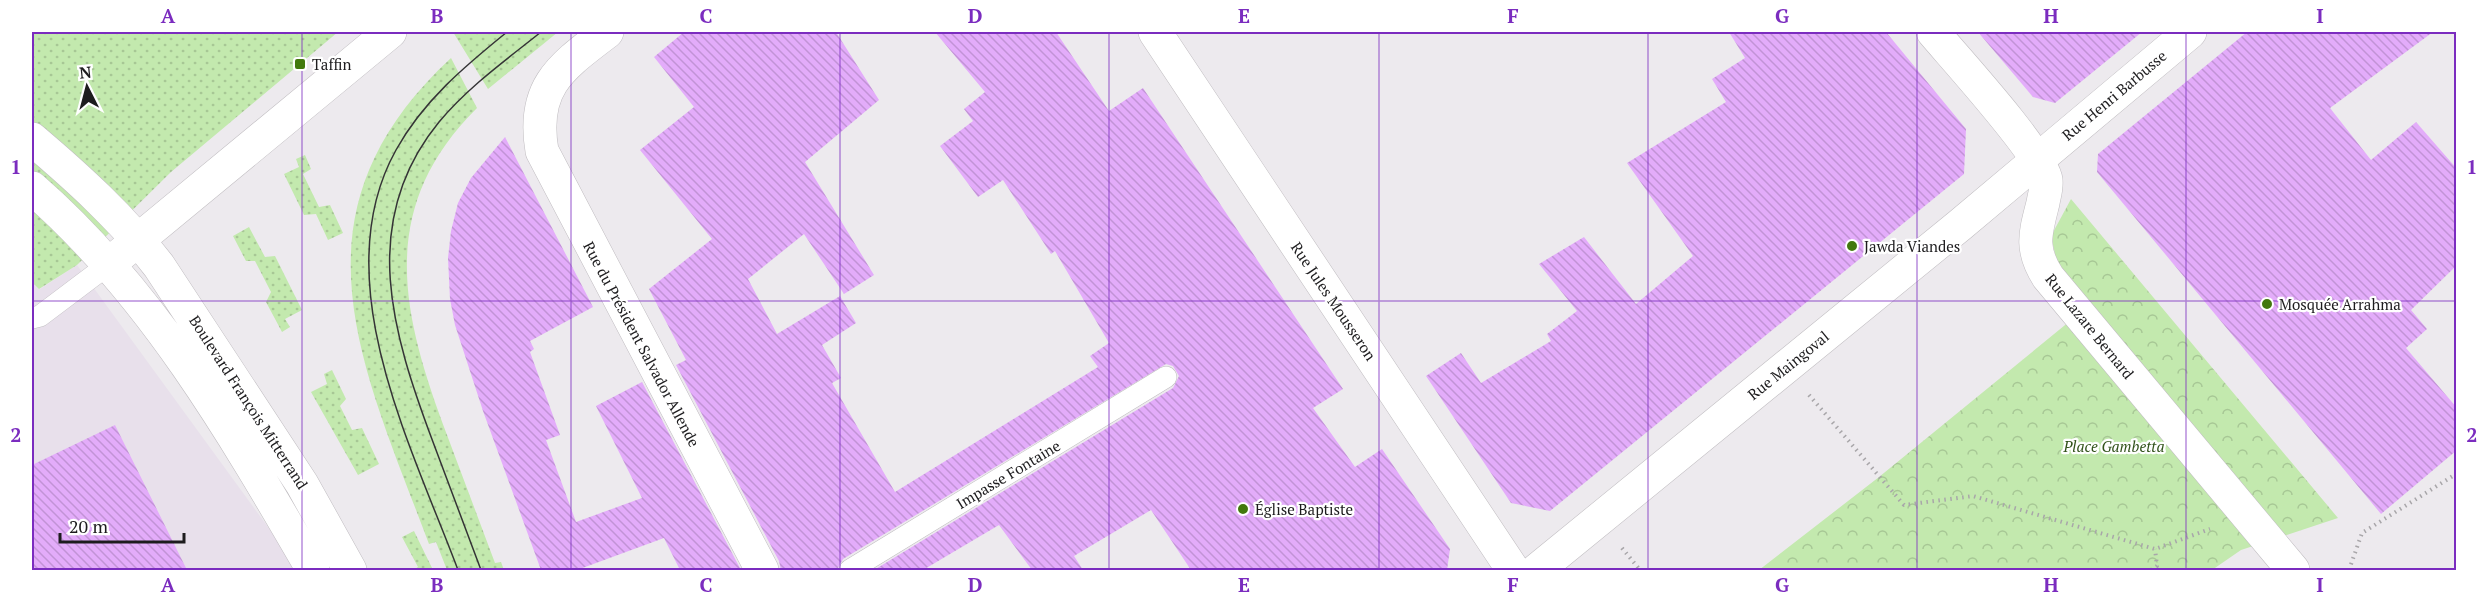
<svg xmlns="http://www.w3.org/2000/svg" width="2488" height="602" font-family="'PT Serif',serif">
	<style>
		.built { fill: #e8e0eb }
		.grass { fill: url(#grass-dots) }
		.park { fill: url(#park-crowns) }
		.building { fill: url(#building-back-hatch) }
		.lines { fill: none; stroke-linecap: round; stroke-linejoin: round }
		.lane-casing { stroke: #c0bdc1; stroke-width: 22 }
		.street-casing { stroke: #c0bdc1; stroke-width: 34 }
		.secondary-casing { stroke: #c0bdc1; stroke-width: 34 }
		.path { stroke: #a8a6a9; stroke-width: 4; stroke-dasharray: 1.5 4.5; stroke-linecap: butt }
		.lane { stroke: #fff; stroke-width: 21 }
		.street { stroke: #fff; stroke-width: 33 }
		.secondary { stroke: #fff; stroke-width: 33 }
		.tram { stroke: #353436; stroke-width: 1.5 }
		.grid { fill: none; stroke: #7b2cbf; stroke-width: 1.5; stroke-opacity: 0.55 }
		.poi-dot { fill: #42790d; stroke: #fff; stroke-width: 2 }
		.labels { text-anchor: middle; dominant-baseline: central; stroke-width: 4.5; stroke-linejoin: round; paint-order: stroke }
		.poi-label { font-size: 15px; fill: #1d1c1e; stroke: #fff; text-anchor: start }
		.street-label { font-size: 15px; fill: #1d1c1e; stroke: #fff }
		.park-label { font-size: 15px; font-style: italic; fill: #31521a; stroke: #fff }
		.neatline { fill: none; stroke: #7b2cbf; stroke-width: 2 }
		.grid-label { font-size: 20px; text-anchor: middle; font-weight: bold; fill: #7b2cbf }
	</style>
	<defs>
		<pattern id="grass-dots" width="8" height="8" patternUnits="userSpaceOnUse" patternTransform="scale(1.5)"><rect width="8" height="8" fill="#c3e9ae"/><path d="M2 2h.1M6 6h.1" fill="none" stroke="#a7c795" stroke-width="1.8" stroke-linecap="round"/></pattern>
		<pattern id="park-crowns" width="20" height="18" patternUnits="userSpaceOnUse" patternTransform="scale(1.5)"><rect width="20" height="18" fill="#c3e9ae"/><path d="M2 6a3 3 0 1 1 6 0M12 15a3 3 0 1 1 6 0" fill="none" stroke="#a7c795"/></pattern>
		<pattern id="building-back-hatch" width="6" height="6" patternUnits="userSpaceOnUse" patternTransform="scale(1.5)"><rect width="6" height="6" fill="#e3acfa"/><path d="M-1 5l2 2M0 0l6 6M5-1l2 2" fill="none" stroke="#c293d6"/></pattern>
	</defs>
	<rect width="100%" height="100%" fill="#edeaee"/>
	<!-- built -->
	<path class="built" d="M77,265L281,545L296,570H32V282L40,289Z"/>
	<!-- grass -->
	<path class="grass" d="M32,32H338L171,172L77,265L39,289L32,282Z
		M453,32H558L488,89Z
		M451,58L477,108C375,209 402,315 447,435C463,478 479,520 495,563L501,562L504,570H447L436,542L429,544C361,363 284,213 451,58Z
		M305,155L311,169L303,174L319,207L330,205L343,233L328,240L316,214L304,215L284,174L299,167L296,159Z
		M249,227L265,257L275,256L302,310L285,319L290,327L282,332L266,302L271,292L255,261H246L233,236Z
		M332,370L346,399L340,406L352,430L362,428L379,464L358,475L311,392L327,384L324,374Z
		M414,531L433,570H413L418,567L402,537Z"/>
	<!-- park -->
	<path class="park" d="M2071,199L2338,518L2241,550L2212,570H1759L1879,477L2070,321L2051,236Z"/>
	<!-- building -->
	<path class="building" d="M684,32H836L879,100L805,162L874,275L844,294L804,234L748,279L777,334L840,296L856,323L822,345L841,378L832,383L895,492L1098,367L1090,356L1109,343L1055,251L1051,254L1003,180L978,197L940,146L973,121L964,109L985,92L935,32H1056L1109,111L1143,88L1343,389L1313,408L1355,467L1382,449L1450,549L1447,570H1191L1151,510L1074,556L1083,570H1032L999,525L923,570H874L1173,388L1179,376L1173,366L1166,364L843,559L837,570H781L779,561L676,365L686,360L649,289L712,239L640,150L694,107L654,57Z
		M1729,32H1886L1966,129L1964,174L1550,511L1511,503L1426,376L1461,353L1481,383L1551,341L1547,334L1577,311L1539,264L1584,237L1636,304L1693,256L1627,163L1726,102L1712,79L1745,58Z
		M1978,32H2142L2055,103L2033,97Z
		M2247,32H2433L2330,108L2371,160L2416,122L2457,169V265L2411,310L2427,329L2406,348L2457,408V450L2381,514L2097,172L2098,154Z
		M505,137L593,307L530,341L534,349L530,352L560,435L546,440L576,522L642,498L596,406L642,382L741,570H680L664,538L577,570H541L483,411L455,325L450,299L448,258L451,231L458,203L471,178Z
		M115,425L187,570H32V465Z"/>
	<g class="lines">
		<defs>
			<path id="lane" d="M32,318L40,316L109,264
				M850,570L1166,377"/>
			<path id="street" d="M607,32C561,67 531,87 542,151L762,570
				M1155,32L1513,570
				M109,264L390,32
				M1537,570L1960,225L2190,32"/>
			<path id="secondary" d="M1933,32C1954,57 2043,154 2046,180C2047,188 2044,196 2043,203C2035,234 2030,249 2048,277L2293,570
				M32,139C78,178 122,218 159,266L302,484L350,570
				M32,188C152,292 234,434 313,570"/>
		</defs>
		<!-- lane casing -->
		<use href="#lane" class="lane-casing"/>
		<!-- street casing -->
		<use href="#street" class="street-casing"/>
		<!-- secondary casing -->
		<use href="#secondary" class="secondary-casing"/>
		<!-- path -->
		<path class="path" d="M1809,395L1904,505L1973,496L2155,549L2210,529
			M1622,548L1640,570
			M2151,570L2157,566L2155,549
			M2349,570L2362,533L2456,474"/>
		<!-- lane -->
		<use href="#lane" class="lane"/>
		<!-- street -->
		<use href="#street" class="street"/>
		<!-- secondary -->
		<use href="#secondary" class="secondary"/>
		<!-- tram -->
		<path class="tram" d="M458,570C412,447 324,279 396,150C423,101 465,66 507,32
			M481,570C465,528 449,485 433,442C393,335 357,222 439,122C468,87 506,60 541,32"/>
	</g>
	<!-- grid -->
	<path class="grid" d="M302,32V570M571,32V570M840,32V570M1109,32V570M1379,32V570M1648,32V570M1917,32V570M2186,32V570M32,301H2456"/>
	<!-- markers -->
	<g class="poi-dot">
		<rect x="294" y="58" width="12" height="12" rx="3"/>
		<circle cx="1852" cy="246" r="6"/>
		<circle cx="2267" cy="304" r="6"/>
		<circle cx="1243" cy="509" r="6"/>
	</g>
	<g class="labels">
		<!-- poi labels -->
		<g class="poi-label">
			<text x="312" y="64">Taffin</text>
			<text x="1864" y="246">Jawda Viandes</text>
			<text x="2279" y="304">Mosquée Arrahma</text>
			<text x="1255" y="509">Église Baptiste</text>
		</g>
		<!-- street labels -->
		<g class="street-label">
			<text transform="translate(2114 95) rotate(-40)">Rue Henri Barbusse</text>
			<text transform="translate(1334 301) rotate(56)">Rue Jules Mousseron</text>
			<text transform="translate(2090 326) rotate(51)">Rue Lazare Bernard</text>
			<text transform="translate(642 344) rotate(62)">Rue du Président Salvador Allende</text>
			<text transform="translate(1788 365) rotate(-39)">Rue Maingoval</text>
			<text transform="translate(249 402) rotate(57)">Boulevard François Mitterrand</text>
			<text transform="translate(1008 474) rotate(-31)">Impasse Fontaine</text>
		</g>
		<!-- park labels -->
		<g class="park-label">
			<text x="2114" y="446">Place Gambetta</text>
		</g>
	</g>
	<!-- border -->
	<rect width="2488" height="602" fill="none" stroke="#ffffff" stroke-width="66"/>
	<!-- north arrow -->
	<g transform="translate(87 87) rotate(354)" stroke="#ffffff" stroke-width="4.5" paint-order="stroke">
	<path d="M0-4.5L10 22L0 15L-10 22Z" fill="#1d1c1e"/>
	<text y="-9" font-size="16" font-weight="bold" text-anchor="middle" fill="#1d1c1e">N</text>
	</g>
	<!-- scale -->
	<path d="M60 533v9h124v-9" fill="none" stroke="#1d1c1e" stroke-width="3"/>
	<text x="69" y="533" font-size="18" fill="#1d1c1e" stroke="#ffffff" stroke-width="4.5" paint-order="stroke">20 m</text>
	<rect x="33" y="33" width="2422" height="536" class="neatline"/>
	<g class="grid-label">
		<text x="168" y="23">A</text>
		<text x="437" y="23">B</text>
		<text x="706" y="23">C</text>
		<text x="975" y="23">D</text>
		<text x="1244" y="23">E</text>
		<text x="1513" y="23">F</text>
		<text x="1782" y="23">G</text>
		<text x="2051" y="23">H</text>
		<text x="2320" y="23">I</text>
		<text x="16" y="174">1</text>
		<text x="2472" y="174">1</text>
		<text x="16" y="442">2</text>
		<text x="2472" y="442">2</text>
		<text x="168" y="592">A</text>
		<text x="437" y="592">B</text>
		<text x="706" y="592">C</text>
		<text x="975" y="592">D</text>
		<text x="1244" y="592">E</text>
		<text x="1513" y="592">F</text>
		<text x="1782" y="592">G</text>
		<text x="2051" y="592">H</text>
		<text x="2320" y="592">I</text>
	</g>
</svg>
